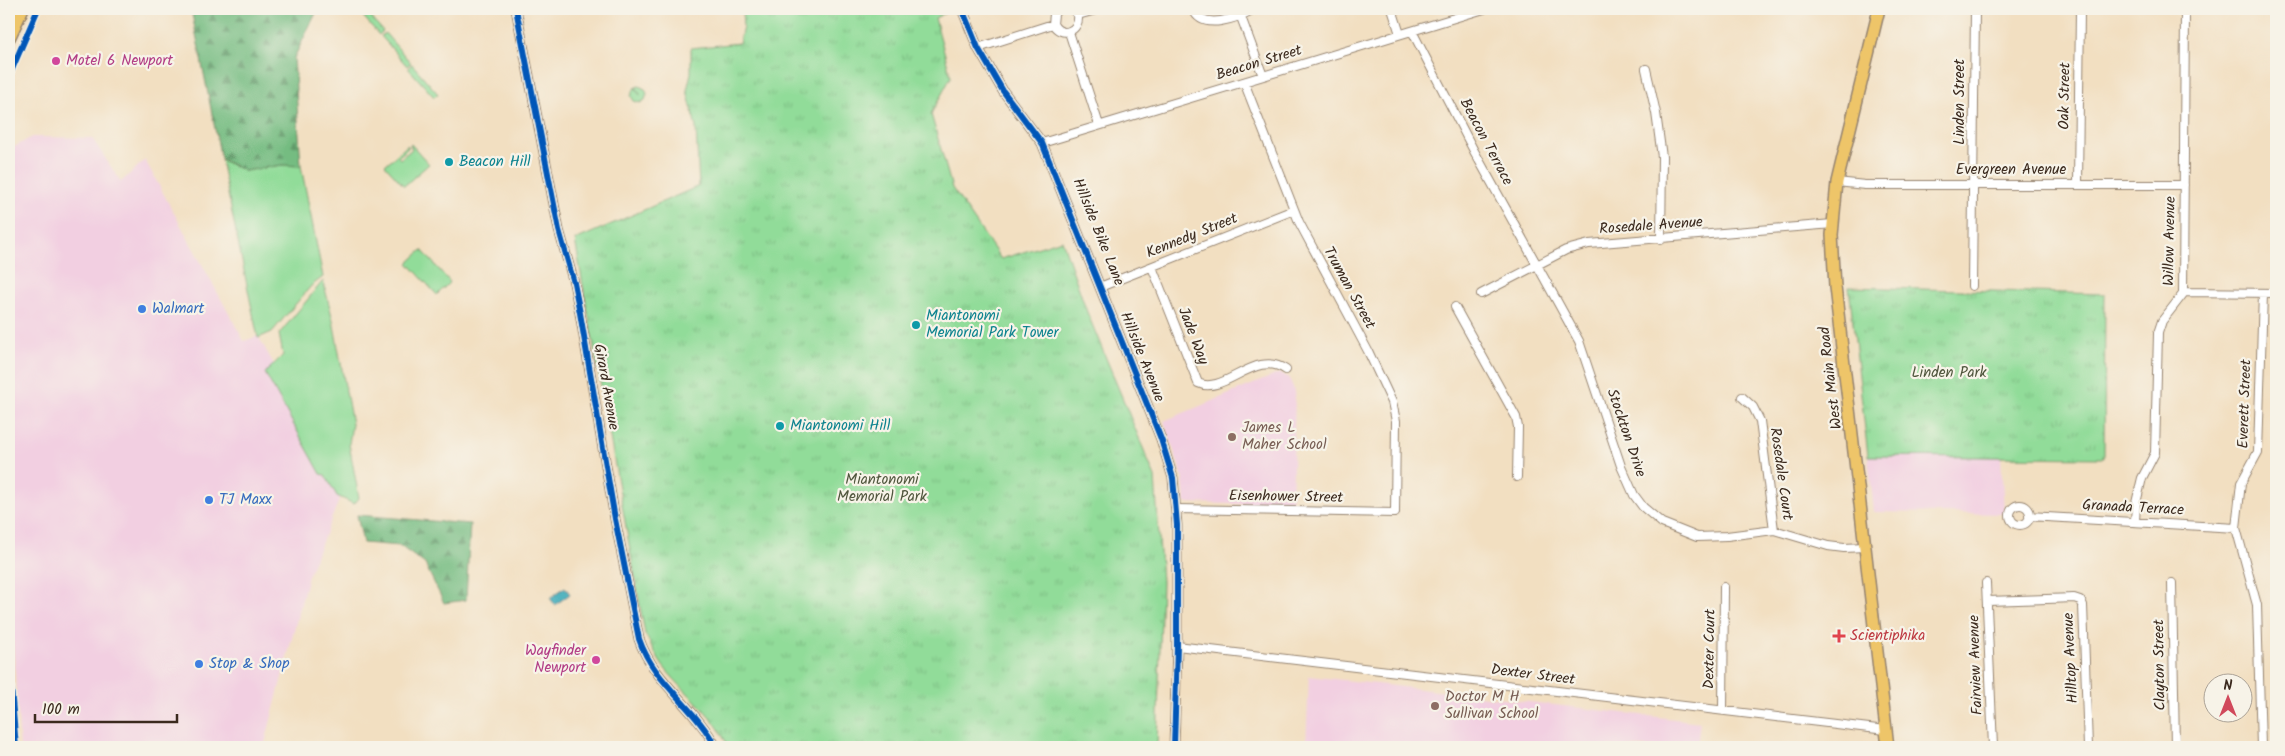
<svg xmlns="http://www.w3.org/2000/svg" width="2285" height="756" font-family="Kalam,sans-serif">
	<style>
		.built { fill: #f2cfe1 }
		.green { fill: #91dc99; stroke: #66835c }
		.forest { fill: url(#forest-firs); stroke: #587350 }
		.park { fill: url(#park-tufts); stroke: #66835c }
		.water { fill: #3baab9; stroke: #3b6a6c }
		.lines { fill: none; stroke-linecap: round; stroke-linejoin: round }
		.minor-casing { stroke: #968470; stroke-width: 10 }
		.tertiary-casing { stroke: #968470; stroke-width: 11 }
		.primary-casing { stroke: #968470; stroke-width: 14 }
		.trunk-casing { stroke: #968470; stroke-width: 15 }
		.minor { stroke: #fff; stroke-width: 8 }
		.tertiary { stroke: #fff; stroke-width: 9 }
		.primary { stroke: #eec569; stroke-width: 11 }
		.trunk { stroke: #eec569; stroke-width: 12 }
		.cycleway-casing { stroke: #f7f3e8; stroke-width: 9 }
		.cycleway { stroke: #0057b8; stroke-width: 6 }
		.hotel-dot { fill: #d1479c; stroke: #f7f3e8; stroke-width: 2 }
		.culture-dot { fill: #0f9aa8; stroke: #f7f3e8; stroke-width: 2 }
		.shop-dot { fill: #3f7fe0; stroke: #f7f3e8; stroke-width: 2 }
		.education-dot { fill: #8d6e63; stroke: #f7f3e8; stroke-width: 2 }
		.health-dot { fill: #e0444e; stroke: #f7f3e8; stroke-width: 2 }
		.labels { text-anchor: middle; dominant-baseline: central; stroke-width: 4.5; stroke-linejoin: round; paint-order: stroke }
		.hotel-label { font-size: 15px; fill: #b23c85; stroke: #f7f3e8; text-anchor: start }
		.street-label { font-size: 15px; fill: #3b2a1e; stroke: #f7f3e8 }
		.culture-label { font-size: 15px; fill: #0d838f; stroke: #f7f3e8; text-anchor: start }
		.shop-label { font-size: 15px; fill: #366cbe; stroke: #f7f3e8; text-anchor: start }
		.park-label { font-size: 15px; fill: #50563d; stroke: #f7f3e8 }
		.education-label { font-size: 15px; fill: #785e54; stroke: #f7f3e8; text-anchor: start }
		.health-label { font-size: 15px; fill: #be3a42; stroke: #f7f3e8; text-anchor: start }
	</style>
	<defs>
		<pattern id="forest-firs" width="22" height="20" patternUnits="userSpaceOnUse" patternTransform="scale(1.25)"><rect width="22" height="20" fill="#74bc81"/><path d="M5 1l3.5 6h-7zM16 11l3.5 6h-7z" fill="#609969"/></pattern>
		<pattern id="park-tufts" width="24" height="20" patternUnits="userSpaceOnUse" patternTransform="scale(1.25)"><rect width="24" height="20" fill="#91dc99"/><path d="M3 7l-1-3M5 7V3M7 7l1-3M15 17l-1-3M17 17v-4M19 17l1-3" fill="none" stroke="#7ebd83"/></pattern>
	</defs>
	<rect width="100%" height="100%" fill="#f7f3e8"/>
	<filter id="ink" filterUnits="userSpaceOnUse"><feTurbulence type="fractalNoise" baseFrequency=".02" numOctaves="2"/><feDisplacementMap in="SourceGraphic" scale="10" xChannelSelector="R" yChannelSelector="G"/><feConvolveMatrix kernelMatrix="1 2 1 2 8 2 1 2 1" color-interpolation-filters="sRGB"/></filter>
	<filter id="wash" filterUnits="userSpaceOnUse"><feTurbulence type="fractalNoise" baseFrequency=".0096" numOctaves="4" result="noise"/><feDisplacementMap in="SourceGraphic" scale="20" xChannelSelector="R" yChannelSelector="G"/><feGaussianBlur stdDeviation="1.12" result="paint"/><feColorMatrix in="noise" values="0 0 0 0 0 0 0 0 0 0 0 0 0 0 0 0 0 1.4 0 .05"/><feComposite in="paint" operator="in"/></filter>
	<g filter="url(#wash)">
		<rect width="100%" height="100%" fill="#f2dfc1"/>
		<!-- built -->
		<path class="built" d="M32,137L92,138L121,182L145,160L244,341L258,336L344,488L308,576L264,747H20L9,579V150Z
			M1280,373L1289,378L1293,387L1295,397L1292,505L1185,503L1183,478L1164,421Z
			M1868,456L2001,457L2004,514L1874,512Z
			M1309,676L1700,722L1697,747H1306Z"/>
		<!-- green -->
		<path class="green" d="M357,9H364L383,31L379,35Z
			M385,33L411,63L407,66L381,36Z
			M412,64L438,94L434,97L408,68Z
			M639,86L645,89L647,94L645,100L640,103L634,101L631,96L635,87L640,95L636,87Z
			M411,144L429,164L404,186L385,165L408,145V148L398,157L400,159L412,149L410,145Z
			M221,160L245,171L282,165L301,166L323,277L311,286L272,332L258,338Z
			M422,250L450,282L437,295L408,263Z
			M323,281L333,320L352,424L349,444L359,498L354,504L337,496L325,475L321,474L265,373L283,355L279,334Z"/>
		<!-- forest -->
		<path class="forest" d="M191,9H318L294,58L301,166L282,165L245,171L221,159Z
			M357,515L470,524L466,600L444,603L425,564L400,546L363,543Z"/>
		<!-- park -->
		<path class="park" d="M742,9H954L935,18L951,77L931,114L952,188L1001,259L1062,240L1087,312L1155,477L1162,582L1157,747H728C717,717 687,695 667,671C658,661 652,646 645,634L575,240L699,186L696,127L687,90L691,73V48L739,43L743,27Z
			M1849,287L2105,294L2104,458L1868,456Z"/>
		<!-- water -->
		<path class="water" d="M565,587L570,594L555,605L550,598Z"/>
	</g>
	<g filter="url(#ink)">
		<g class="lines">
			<defs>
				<path id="minor" d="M1058,9L1054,14L1053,24C1061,38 1080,32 1078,15L1072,9
					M1193,9C1202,32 1238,18 1254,9
					M1392,9L1400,34
					M1078,15L1099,9
					M1241,17L1263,76
					M1412,31L1474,151L1579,341L1621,466L1634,495L1643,507L1662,523L1697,537L1727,536L1774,530L1828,546L1844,548L1865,547
					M1069,32L1099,125
					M978,48L1053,24
					M1646,69L1656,113L1662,157L1661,240
					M1042,143L1484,9
					M1837,182L1865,185H2184
					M2078,184L2080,9
					M1152,267L1198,383C1224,396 1256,348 1286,370
					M1972,286L1975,9
					M1100,287L1294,210
					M2183,292L2276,293
					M1481,294L1566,250L1589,244L1833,224
					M1455,307L1516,417L1518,427L1517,477
					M1742,397L1753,407L1760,421L1774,530
					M2010 515a10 10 0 1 1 20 0a10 10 0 1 1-20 0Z
					M1176,509L1395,513L1396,421L1392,402L1368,351L1299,222L1244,82
					M2029,516L2236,528
					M2135,522L2136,503L2142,478L2155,453L2158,333L2162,321L2183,294L2185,9
					M1986,583L1993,747
					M2172,583L2175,747
					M1988,601L2074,598L2080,600L2083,605L2088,747
					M1177,646L1886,730
					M1723,711L1724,587
					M2261,747L2257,605L2236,528L2241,483L2258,452L2263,293"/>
				<path id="tertiary" d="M516,9L559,230L574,283L580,313L615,519L639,639C654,683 695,707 716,747
					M962,9L978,48L1003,91L1042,143L1161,439L1173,478L1177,525V646L1174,747"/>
				<path id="primary" d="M1879,9L1837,182L1832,235L1835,287L1888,747"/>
				<path id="trunk" d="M9,37L22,9"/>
			</defs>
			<!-- minor casing -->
			<use href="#minor" class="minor-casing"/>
			<!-- tertiary casing -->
			<use href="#tertiary" class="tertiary-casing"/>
			<!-- primary casing -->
			<use href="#primary" class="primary-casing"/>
			<!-- trunk casing -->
			<use href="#trunk" class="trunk-casing"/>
			<!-- minor -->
			<use href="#minor" class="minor"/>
			<!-- tertiary -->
			<use href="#tertiary" class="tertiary"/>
			<!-- primary -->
			<use href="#primary" class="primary"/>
			<!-- trunk -->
			<use href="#trunk" class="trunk"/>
			<defs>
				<path id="cycleway" d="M516,9L559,230L574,283L580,313L615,519L639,639C654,683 695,707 716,747
					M962,9L978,48L1003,91L1042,143L1161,439L1173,478L1177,525V646L1174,747
					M9,76L38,9
					M9,664L16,747"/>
			</defs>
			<!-- cycleway casing -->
			<use href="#cycleway" class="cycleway-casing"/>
			<!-- cycleway -->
			<use href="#cycleway" class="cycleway"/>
		</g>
	</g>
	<!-- markers -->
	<g class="hotel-dot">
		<circle cx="56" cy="61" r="5"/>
		<circle cx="596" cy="660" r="5"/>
	</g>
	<g class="culture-dot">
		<circle cx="449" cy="162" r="5"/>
		<circle cx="916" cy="325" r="5"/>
		<circle cx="780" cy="426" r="5"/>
	</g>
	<g class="shop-dot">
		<circle cx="142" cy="309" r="5"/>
		<circle cx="209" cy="500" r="5"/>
		<circle cx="199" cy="664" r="5"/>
	</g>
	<g class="education-dot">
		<circle cx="1232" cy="437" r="5"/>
		<circle cx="1435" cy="706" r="5"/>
	</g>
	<path class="health-dot" d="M1836.5 628.5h5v5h5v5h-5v5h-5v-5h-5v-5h5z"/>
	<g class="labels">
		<!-- hotel labels -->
		<g class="hotel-label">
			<text x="66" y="61">Motel 6 Newport</text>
			<text x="586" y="651" text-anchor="end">Wayfinder<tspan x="586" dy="17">Newport</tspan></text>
		</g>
		<!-- street labels -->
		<g class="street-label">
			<text transform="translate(1259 63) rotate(-17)">Beacon Street</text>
			<text transform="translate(2065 96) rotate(-89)">Oak Street</text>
			<text transform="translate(1960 102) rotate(-90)">Linden Street</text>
			<text transform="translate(1486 142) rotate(62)">Beacon Terrace</text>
			<text x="2011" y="170">Evergreen Avenue</text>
			<text transform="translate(1651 226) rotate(-4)">Rosedale Avenue</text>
			<text transform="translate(1098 232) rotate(68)">Hillside Bike Lane</text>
			<text transform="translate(1192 236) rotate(-22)">Kennedy Street</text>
			<text transform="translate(2170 241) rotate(-89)">Willow Avenue</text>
			<text transform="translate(1349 288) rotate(61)">Truman Street</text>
			<text transform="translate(1193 336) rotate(69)">Jade Way</text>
			<text transform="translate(1142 357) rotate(68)">Hillside Avenue</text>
			<text transform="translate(1831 378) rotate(-97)">West Main Road</text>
			<text transform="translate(606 387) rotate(80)">Girard Avenue</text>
			<text transform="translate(2245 404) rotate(-88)">Everett Street</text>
			<text transform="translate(1626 433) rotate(71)">Stockton Drive</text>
			<text transform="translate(1781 474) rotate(82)">Rosedale Court</text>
			<text transform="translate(1286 497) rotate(1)">Eisenhower Street</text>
			<text transform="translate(2133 508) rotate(3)">Granada Terrace</text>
			<text transform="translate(1710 649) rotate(-89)">Dexter Court</text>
			<text transform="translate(2071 658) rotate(-93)">Hilltop Avenue</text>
			<text transform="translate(1976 665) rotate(-92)">Fairview Avenue</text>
			<text transform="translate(2160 665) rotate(-91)">Clayton Street</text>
			<text transform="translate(1533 675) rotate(7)">Dexter Street</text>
		</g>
		<!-- culture labels -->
		<g class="culture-label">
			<text x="459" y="162">Beacon Hill</text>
			<text x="926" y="316">Miantonomi<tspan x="926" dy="17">Memorial Park Tower</tspan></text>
			<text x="790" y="426">Miantonomi Hill</text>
		</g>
		<!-- shop labels -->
		<g class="shop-label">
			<text x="152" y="309">Walmart</text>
			<text x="219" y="500">TJ Maxx</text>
			<text x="209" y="664">Stop &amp; Shop</text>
		</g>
		<!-- park labels -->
		<g class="park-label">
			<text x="1949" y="373">Linden Park</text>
			<text x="882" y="480">Miantonomi<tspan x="882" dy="17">Memorial Park</tspan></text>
		</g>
		<!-- education labels -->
		<g class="education-label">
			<text x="1242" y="428">James L<tspan x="1242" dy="17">Maher School</tspan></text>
			<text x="1445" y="697">Doctor M H<tspan x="1445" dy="17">Sullivan School</tspan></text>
		</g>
		<!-- health labels -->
		<g class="health-label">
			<text x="1850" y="636">Scientiphika</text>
		</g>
	</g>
	<!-- margin -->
	<rect width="2285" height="756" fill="none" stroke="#f7f3e8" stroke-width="30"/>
	<!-- north arrow -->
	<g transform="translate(2228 698)"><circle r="24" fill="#f7f3e8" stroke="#aca397"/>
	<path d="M0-4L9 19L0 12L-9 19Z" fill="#d1495b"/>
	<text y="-8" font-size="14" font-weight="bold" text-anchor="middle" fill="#3b2a1e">N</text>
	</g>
	<!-- scale -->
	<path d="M35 714v8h142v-8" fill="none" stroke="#3b2a1e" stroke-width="2.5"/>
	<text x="42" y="714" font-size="15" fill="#3b2a1e" stroke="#f7f3e8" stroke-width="4" paint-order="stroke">100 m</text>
</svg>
